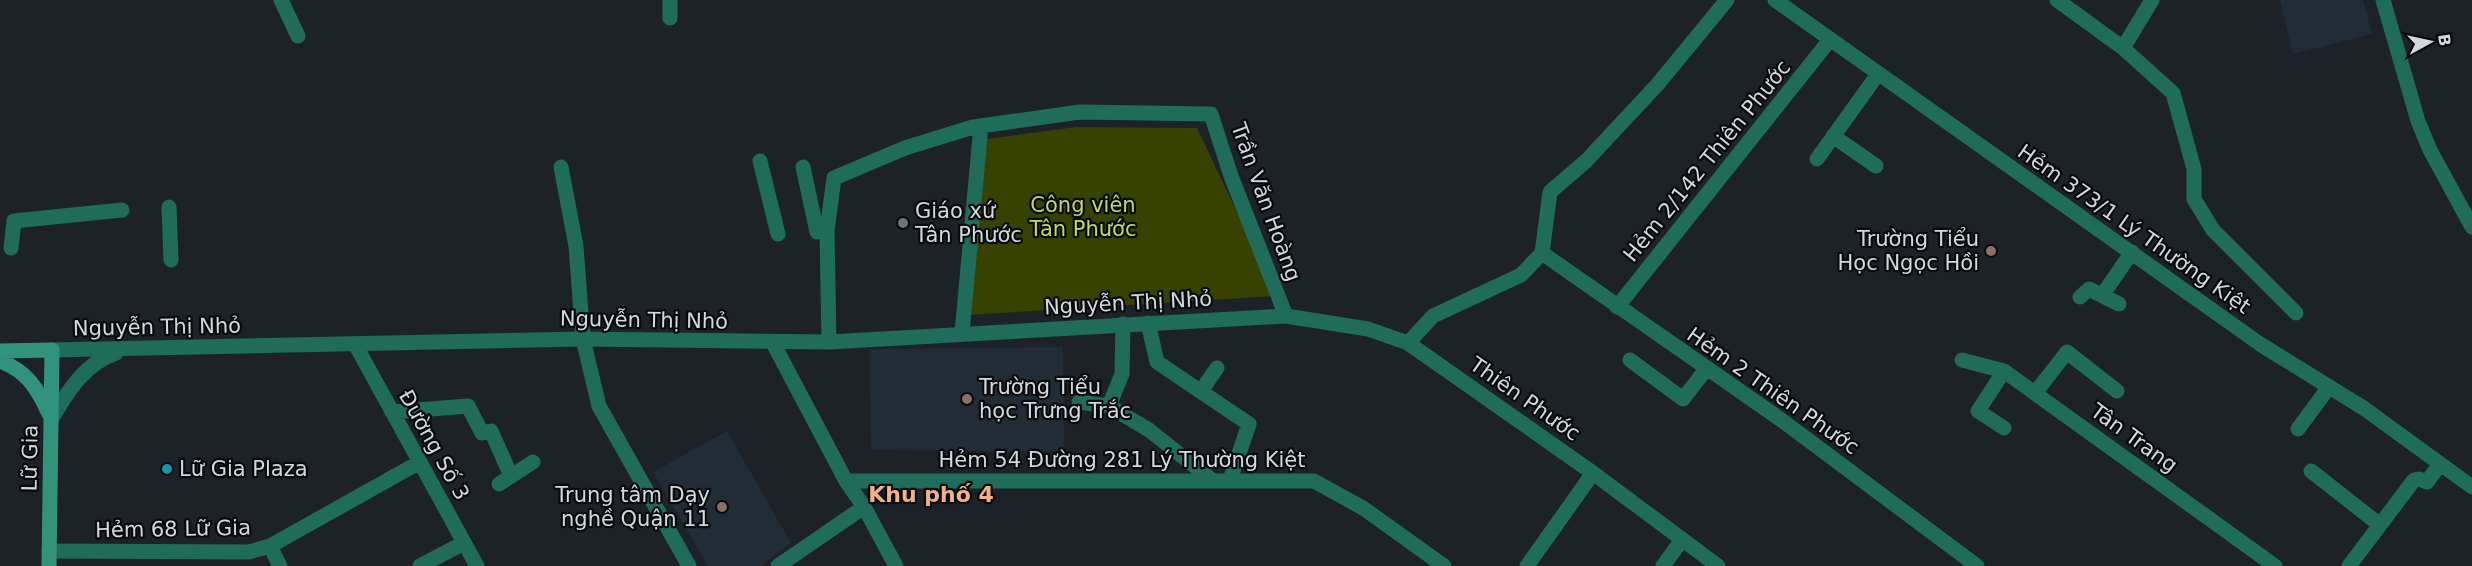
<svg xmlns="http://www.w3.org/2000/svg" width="2472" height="566" font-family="'DejaVu Sans',sans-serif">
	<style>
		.built { fill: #212c36 }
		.green { fill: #374100 }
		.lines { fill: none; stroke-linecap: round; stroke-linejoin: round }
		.minor { stroke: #1f6c5b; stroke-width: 15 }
		.tertiary { stroke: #1f6c5b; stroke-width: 15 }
		.secondary { stroke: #32937d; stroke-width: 15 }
		.worship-dot { fill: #6b7280; stroke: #080b0e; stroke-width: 2 }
		.education-dot { fill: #8d6e63; stroke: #080b0e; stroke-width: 2 }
		.culture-dot { fill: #0f9aa8; stroke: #080b0e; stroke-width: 2 }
		.labels { text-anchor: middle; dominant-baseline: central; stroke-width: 4.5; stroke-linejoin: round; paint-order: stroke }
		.street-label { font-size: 21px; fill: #d4d8dc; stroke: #080b0e }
		.park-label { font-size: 21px; fill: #c1d964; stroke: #080b0e }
		.poi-label { font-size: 21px; fill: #d4d8dc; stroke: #080b0e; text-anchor: start }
		.neighbourhood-label { font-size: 22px; font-weight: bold; fill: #f4b282; stroke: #080b0e }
	</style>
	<rect width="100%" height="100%" fill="#1c2228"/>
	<!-- built -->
	<path class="built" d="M2280,0H2363L2372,34L2293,54Z
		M1063,347L1064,452L871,450L869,349Z
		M727,431L791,543L760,566H708L653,472Z"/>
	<!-- green -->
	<path class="green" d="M1076,127L1197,128L1277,296L969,315L987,139Z"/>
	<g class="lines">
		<!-- minor -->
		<path class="minor" d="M281,0L298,36
			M670,0V18
			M1775,0L2260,344L2365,409L2472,487
			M2057,0L2123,48L2173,93L2194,169V199L2213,230L2296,313
			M2383,0L2418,121L2430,150L2472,227
			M2123,48L2152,0
			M1833,136L1876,166
			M1817,159L1878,74
			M760,161L778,234
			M561,167L576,246L583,339L599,406L689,566
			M803,167L817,232
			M169,207L171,260
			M11,248L14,221L122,210
			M1542,253L1780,419L1977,566
			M2103,294L2132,252
			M2080,297L2089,289L2119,304
			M1617,307L1829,41
			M1148,323L1157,362L1249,424L1230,480
			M962,333L981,126
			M829,342L827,231L834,178L905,148L973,127L1080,112L1211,114L1231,176L1286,316
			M773,343L846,481L864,507L896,566
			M1408,343L1433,316L1521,275L1542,253L1550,192L1586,161L1657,85L1727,0
			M355,344L477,566
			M1630,360L1683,399L1707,368
			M1962,360L2004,371L2275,566
			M1201,391L1217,368
			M2035,393L2067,352L2117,391
			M1079,402L1109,406L1149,430L1212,480
			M1109,406L1122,374L1123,324
			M392,412L468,406L482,433L491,431L511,476
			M2004,428L1978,411L2004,371
			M2298,429L2329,387
			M2311,471L2380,525
			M846,481H1314L1363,508L1444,566
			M499,484L533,462
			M270,546L280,566
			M49,551L249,552L270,546L420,462
			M420,566L464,543
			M778,566L864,507
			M1527,566L1593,473
			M1663,566L1682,540
			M2349,566L2414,480L2419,479L2427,482L2440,464"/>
		<!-- tertiary -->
		<path class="tertiary" d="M52,350L583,339L829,342L1286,316L1368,329L1408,343L1593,473L1718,566
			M51,420C67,392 85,363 116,353"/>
		<!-- secondary -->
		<path class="secondary" d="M0,351L52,350L49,566
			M0,361C27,371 38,389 49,414"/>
	</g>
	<!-- markers -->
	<circle class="worship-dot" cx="903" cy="223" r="6"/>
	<g class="education-dot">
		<circle cx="1991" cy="251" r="6"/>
		<circle cx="967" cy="399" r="6"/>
		<circle cx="722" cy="507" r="6"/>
	</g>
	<circle class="culture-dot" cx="167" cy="469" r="6"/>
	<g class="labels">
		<!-- street labels -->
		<g class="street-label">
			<text transform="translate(1707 161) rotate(-51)">Hẻm 2/142 Thiên Phước</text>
			<text transform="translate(1266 202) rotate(70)">Trần Văn Hoàng</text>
			<text transform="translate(2134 229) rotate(35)">Hẻm 373/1 Lý Thường Kiệt</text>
			<text transform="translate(1128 303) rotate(-3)">Nguyễn Thị Nhỏ</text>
			<text transform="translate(644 320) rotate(1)">Nguyễn Thị Nhỏ</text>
			<text transform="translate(157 327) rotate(-1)">Nguyễn Thị Nhỏ</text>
			<text transform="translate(1773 391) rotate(35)">Hẻm 2 Thiên Phước</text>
			<text transform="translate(1525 399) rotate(35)">Thiên Phước</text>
			<text transform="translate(2134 438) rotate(36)">Tân Trang</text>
			<text transform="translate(434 445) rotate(61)">Đường Số 3</text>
			<text transform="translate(30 458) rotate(-89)">Lữ Gia</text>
			<text x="1122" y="460">Hẻm 54 Đường 281 Lý Thường Kiệt</text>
			<text transform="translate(173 529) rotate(-1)">Hẻm 68 Lữ Gia</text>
		</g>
		<!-- park labels -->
		<g class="park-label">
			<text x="1083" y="205">Công viên<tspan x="1083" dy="24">Tân Phước</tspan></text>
		</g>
		<!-- poi labels -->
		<g class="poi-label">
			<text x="915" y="211">Giáo xứ<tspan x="915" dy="24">Tân Phước</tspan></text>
			<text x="1979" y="239" text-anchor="end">Trường Tiểu<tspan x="1979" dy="24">Học Ngọc Hồi</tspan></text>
			<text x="979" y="387">Trường Tiểu<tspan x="979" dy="24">học Trưng Trắc</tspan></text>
			<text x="179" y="469">Lữ Gia Plaza</text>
			<text x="710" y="495" text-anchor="end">Trung tâm Dạy<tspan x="710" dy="24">nghề Quận 11</tspan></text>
		</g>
		<!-- neighbourhood labels -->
		<g class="neighbourhood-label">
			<text x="931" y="494">Khu phố 4</text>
		</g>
	</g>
	<!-- north arrow -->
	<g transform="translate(2430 42) rotate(82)" stroke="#080b0e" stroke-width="4.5" paint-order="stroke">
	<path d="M0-4.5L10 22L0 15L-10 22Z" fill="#d4d8dc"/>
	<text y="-9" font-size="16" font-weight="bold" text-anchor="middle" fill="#d4d8dc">B</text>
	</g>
</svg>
